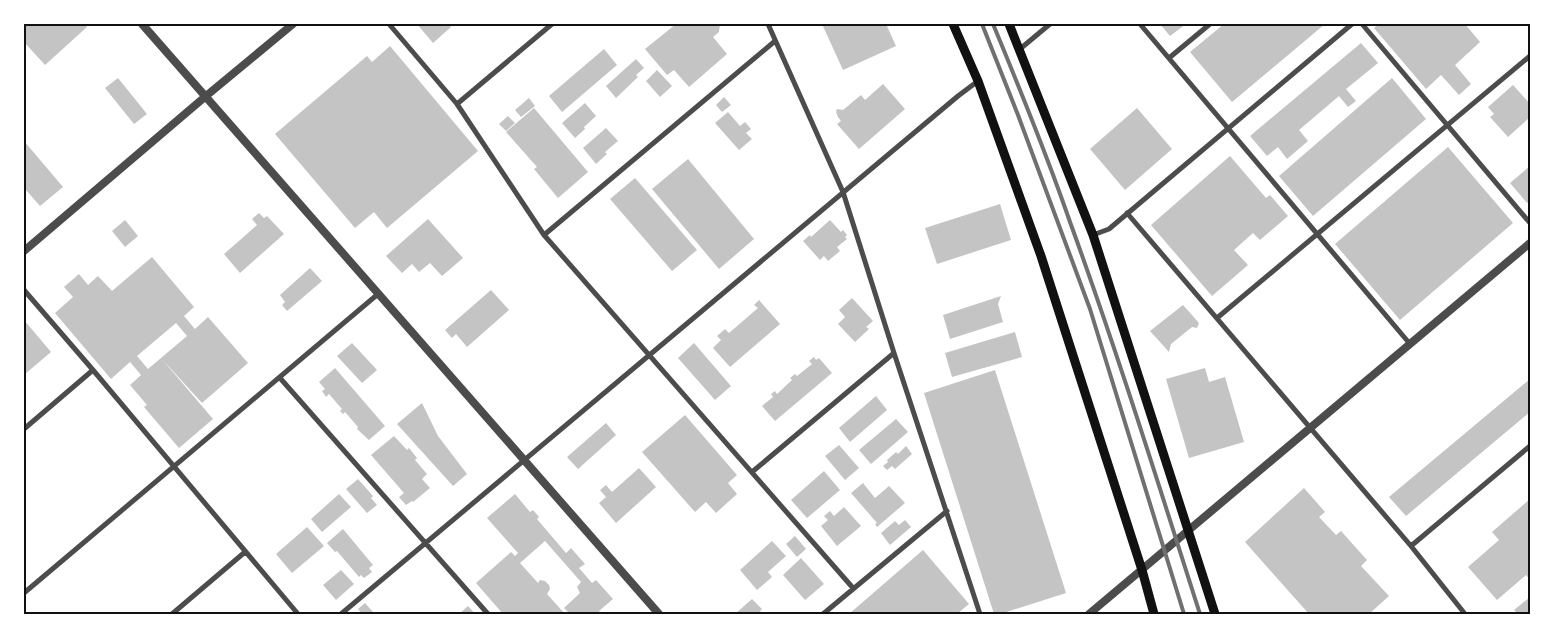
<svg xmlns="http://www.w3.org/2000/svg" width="1554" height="638" font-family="Signika,sans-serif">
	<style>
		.building { fill: #c4c4c4 }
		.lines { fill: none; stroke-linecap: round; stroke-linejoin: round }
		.minor { stroke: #4c4c4c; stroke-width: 5 }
		.tertiary { stroke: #4c4c4c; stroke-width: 8 }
		.secondary { stroke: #111; stroke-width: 9 }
		.rail { stroke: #707070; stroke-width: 4 }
		.neatline { fill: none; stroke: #111; stroke-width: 2 }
	</style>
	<rect width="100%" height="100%" fill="#fff"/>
	<!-- building -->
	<path class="building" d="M27,24H84L87,27L45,65L24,42V27Z
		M417,24H448L451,27L433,43Z
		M676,24H720L719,32L713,37L727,54L689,87L674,70L667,75L645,49Z
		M822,24H886L896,46L843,70Z
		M1160,24H1186L1170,36Z
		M1224,24H1325L1232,102L1190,52Z
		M1379,24H1465L1480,42L1455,65L1471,84L1459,95L1441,75L1426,89L1374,28Z
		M1361,43L1378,63L1346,89L1356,101L1348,107L1339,96L1299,130L1308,141L1287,159L1278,147L1267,156L1250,136Z
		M390,46L478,151L387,228L374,212L355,228L275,134L367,56L372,62Z
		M604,49L617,65L562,112L549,96Z
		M636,59L644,68L636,75L638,77L616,98L606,86Z
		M657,70L672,86L660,97L646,81Z
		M118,78L147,114L134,124L105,88Z
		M1392,78L1426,119L1313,216L1279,176Z
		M883,84L905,109L859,149L837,124L841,121L838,117L836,112L837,109L843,110L861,95L865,100Z
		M1513,85L1530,104V117L1508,137L1490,117L1494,114L1488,107Z
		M724,97L731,105L722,112L716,105Z
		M529,98L535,106L521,117L515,110Z
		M585,103L596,116L584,127L585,129L575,138L562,123Z
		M534,108L588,172L558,198L534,169L537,167L506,132Z
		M1137,108L1172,149L1125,190L1090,149Z
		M728,112L740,126L745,122L751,129L746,133L752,139L739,150L715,123Z
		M508,116L515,123L506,131L499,124Z
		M606,128L618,141L605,152L607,154L596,164L583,148Z
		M24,141L63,187L40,206L26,190L24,192Z
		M1448,147L1513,223L1400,320L1335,244Z
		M1230,156L1266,198L1270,195L1288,216L1260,240L1253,233L1234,250L1248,265L1212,296L1151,225Z
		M688,159L754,239L719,269L652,189Z
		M1530,166V200L1527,203L1510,183Z
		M635,178L697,250L672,271L610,199Z
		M1000,204L1011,240L937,264L925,228Z
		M259,213L264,218L267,216L284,234L240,273L224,254L257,225L252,219Z
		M428,219L463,258L442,276L430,263L419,272L412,264L402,273L386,256Z
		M125,220L138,236L125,247L112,231Z
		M830,220L841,232L843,230L847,235L845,237L847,239L837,247L840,251L828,261L824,256L820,260L803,241L810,235L811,237Z
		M152,257L194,307L184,316L195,329L208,317L248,363L202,403L161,358L187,336L176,323L137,356L148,369L161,358L213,419L179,448L144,407L147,405L130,385L141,375L130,362L111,379L55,313L73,297L64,287L79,274L88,285L98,276L112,291Z
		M310,268L322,281L287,311L282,305L285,302L280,295Z
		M491,290L509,310L467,347L456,334L452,338L445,330Z
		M1001,296L998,304L1003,322L950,339L943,315Z
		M852,298L873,321L866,327L869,329L855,342L838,324L845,317L839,310Z
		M759,300L780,324L730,367L713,348L721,340L717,336L725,329L729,333L758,308L754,305Z
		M1183,305L1199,323L1197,328L1192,327L1171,344L1169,352L1150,331Z
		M24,320L51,352L25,374L24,373Z
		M1015,332L1022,357L952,377L945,353Z
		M352,343L377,370L362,383L337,356Z
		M694,343L731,386L715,400L678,358Z
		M814,357L816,360L819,358L832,373L775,421L762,406L773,397L771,394L775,391L777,394L792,380L790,378L795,374L797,376L812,364L809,361Z
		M335,368L385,426L369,440L357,429L358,427L345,412L343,414L340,411L342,409L329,394L326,397L322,391L325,389L319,382Z
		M1205,368L1209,382L1225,377L1244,442L1189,458L1166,379Z
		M995,370L1066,593L1000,614H994L924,393Z
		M1530,379V412L1406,516L1389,497Z
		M876,396L887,410L850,442L839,428Z
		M422,403L438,436L467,474L453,486L397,424Z
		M685,415L737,475L728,483L737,494L716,513L706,502L695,512L642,452Z
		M896,419L908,432L871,464L859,450Z
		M606,423L616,435L578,469L567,457Z
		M394,436L407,450L409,448L417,458L415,460L427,474L422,479L430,488L413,502L412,501L406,505L399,497L404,493L371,455Z
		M839,445L859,468L845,480L825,456Z
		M906,446L912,454L895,469L892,466L887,470L883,466L888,462L887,460L896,452L898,454Z
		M639,468L656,487L616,523L599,503L606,497L600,490L606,485L612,492Z
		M824,471L840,490L807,518L791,500Z
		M358,479L373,496L371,498L377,505L367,513L346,489Z
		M863,483L875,498L889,486L905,503L877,527L875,524L877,523L851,493Z
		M1304,488L1325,512L1319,517L1336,535L1341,531L1367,560L1361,566L1389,596L1369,614H1309L1245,542Z
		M339,494L351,507L322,532L311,519Z
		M515,494L530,512L533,510L539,517L537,519L566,553L571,548L585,564L579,568L592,583L596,580L613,599L599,611L602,614H570L564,608L580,593L577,587L581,582L545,541L520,563L538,583L540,580L545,581L549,585L550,589L547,594L565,614H503L476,583L511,552L515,556L518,553L487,518Z
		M1530,499V580L1526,575L1497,600L1468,567L1499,540L1492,532Z
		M844,507L861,526L837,546L821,526L828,520L824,516L830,511L834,516Z
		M905,520L911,527L890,545L881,533L895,521L899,525Z
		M307,527L324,546L292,573L276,554Z
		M343,529L373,565L369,568L372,572L364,578L361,575L359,577L337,551L335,552L327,543Z
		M795,536L806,549L797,557L786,544Z
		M772,541L786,556L768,572L772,577L757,590L740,570Z
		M923,550L969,604L957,614H849Z
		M801,558L824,584L805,600L783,575Z
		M341,570L354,584L336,600L323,585Z
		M1530,597V614H1518L1514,610Z
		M752,599L762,609L760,611L763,614H735Z
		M365,603L373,612L370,614H362L358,609Z
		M468,606L475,614H459Z"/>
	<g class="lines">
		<!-- minor -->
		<path class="minor" d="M389,24L457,104L544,235L853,588
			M768,24L843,192L894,353L980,614
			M1140,24L1410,344
			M1362,24L1530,223
			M1020,49L1050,24
			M1169,58L1210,24
			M457,104L552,24
			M1127,213L1411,546L1465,614
			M544,235L775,41
			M1093,235L1109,229L1352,24
			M24,290L93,370L298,614
			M1217,318L1530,56
			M280,378L488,614
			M24,429L93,370
			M752,472L894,353
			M1411,546L1530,446
			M24,593L378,294
			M172,614L245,552
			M341,614L958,96L978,81
			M823,614L947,511"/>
		<!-- tertiary -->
		<path class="tertiary" d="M142,24L659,614
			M24,251L206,96L293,24
			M1089,614C1237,491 1383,366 1530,243"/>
		<!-- secondary -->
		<path class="secondary" d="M953,24L978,81L1041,256L1142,570L1154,614
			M1009,24L1093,235L1215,614"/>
		<!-- rail -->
		<path class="rail" d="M982,24L1018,115L1090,309L1184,614
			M993,24C1020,89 1047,155 1070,222C1117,351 1158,483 1200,614"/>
	</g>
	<!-- border -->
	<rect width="1554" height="638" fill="none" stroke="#ffffff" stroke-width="50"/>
	<rect x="25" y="25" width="1504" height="588" class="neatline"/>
</svg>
